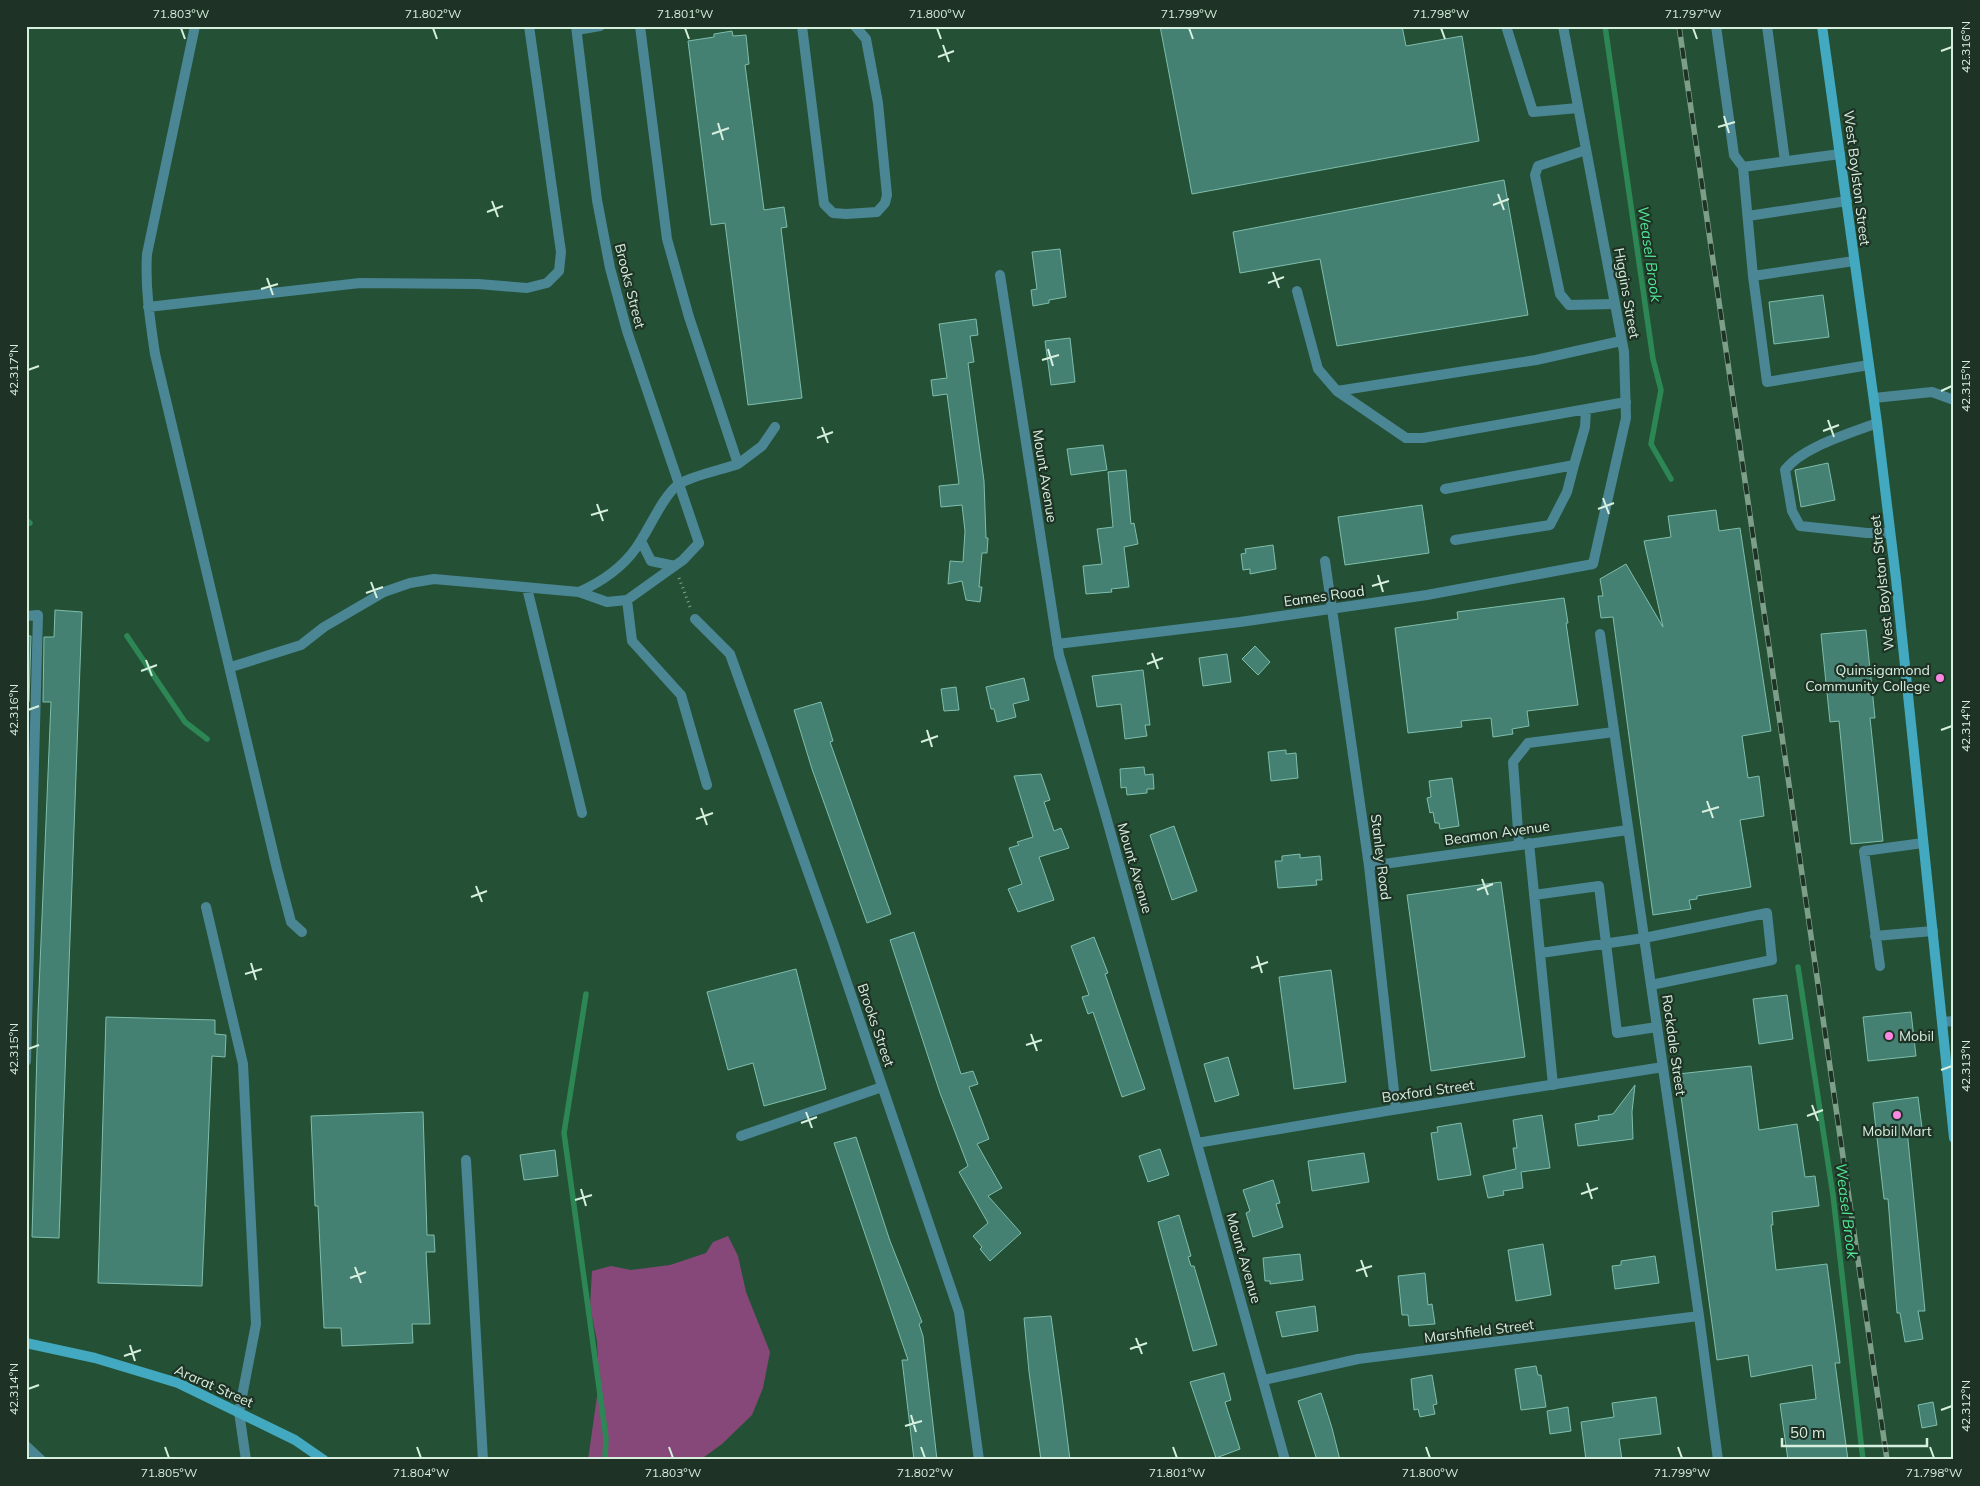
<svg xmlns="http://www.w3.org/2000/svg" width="1980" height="1486" font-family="Mulish,sans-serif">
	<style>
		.green { fill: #854878 }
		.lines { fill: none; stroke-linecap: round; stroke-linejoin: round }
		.stream { stroke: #2c8755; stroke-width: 5.5 }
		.building { fill: #458172; stroke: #7fbdac }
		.path { stroke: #84a690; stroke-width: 3; stroke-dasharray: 1 4; stroke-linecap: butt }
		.service { stroke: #4b8695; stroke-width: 10 }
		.minor { stroke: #4b8695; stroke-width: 10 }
		.secondary { stroke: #42a9c0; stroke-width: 10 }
		.rail-casing { stroke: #7d9f89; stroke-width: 5.5 }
		.rail { stroke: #1e3225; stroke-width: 4; stroke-dasharray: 11; stroke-linecap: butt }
		.ticks { fill: none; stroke: #d7efde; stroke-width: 2 }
		.poi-dot { fill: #fc86e4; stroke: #1e3225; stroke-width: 2 }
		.labels { text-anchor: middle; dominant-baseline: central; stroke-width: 4.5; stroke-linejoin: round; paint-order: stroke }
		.street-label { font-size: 14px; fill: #d7efde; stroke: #1e3225 }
		.poi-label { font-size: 14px; fill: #d7efde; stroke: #1e3225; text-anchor: end }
		.water-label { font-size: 15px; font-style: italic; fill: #51ea96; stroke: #1e3225 }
		.neatline { fill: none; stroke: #d7efde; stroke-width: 2 }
		.ticks-label { font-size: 12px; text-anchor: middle; fill: #d7efde }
	</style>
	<rect width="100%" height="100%" fill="#245136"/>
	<!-- green -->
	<path class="green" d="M728,1236L738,1256L746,1292L770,1352L763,1388L752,1415L722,1444L700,1460H588L599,1382L597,1341L590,1306L592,1271L611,1266L631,1270L670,1265L706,1253L713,1242Z"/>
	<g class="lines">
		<!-- stream -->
		<path class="stream" d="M1605,26L1653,359L1661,390L1651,444L1671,479
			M26,520L30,523
			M127,636L185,722L207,739
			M1798,967L1833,1195L1863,1460
			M586,994L564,1133L606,1438L605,1460"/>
	</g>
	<!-- building -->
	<path class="building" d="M1160,26H1402L1406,46L1462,36L1479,141L1192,194Z
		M732,31L733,36L746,35L749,64L745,65L764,210L784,207L787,227L781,228L802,398L748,405L725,223L711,225L688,41L714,37V34Z
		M1504,180L1528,315L1337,346L1320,259L1240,273L1233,232Z
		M1060,249L1066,297L1049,300V303L1033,306L1031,290L1037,289L1032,252Z
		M1823,295L1829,337L1774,344L1769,302Z
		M976,319L978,335L970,336L974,362L968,363L984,481L986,538H988L987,553H982L979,587H982L980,602L966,600L962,581L948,584L950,561L963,562L965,531L962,505L941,507L939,486L959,484L947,394L933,396L931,380L947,378L939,324Z
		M1070,338L1075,382L1051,385L1045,341Z
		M1103,445L1107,470L1071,475L1067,449Z
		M1828,463L1835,500L1801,507L1795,470Z
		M1126,470L1131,524L1134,523L1138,544L1124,547L1129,587L1111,589L1112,592L1086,594L1083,566L1102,564L1097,529L1113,527L1108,472Z
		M1422,505L1429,553L1345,565L1338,517Z
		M1716,510L1719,531L1740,528L1771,731L1742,736L1748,778L1759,776L1764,816L1740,820L1751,887L1697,896V899L1689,900L1691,909L1653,915L1613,617L1601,618L1598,596H1603L1600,579L1626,564L1663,627L1644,541L1671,537L1668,516Z
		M1273,545L1276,569L1250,574V569L1243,570L1241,554L1246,553L1245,549Z
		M1564,598L1568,623H1566L1578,705L1527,711L1529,726L1512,729L1513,734L1493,737L1491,718L1461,721L1462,727L1408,733L1395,628L1458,619L1457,612Z
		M55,610L82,612L59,1238L32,1237L38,1013L51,702H43L44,637H54Z
		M1866,630L1875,718H1870L1883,841L1851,844L1839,721L1830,722L1821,634Z
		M26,636H31L29,702H26Z
		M1255,646L1270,662L1258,675L1242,659Z
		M1227,654L1231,682L1203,686L1199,658Z
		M1143,670L1150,725H1145L1147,736L1125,739L1121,704L1097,707L1092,676Z
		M1024,678L1029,700L1013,704L1016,717L997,722L994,709H991L986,687Z
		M956,687L959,710L944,711L941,689Z
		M821,702L833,741L830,742L891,914L867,923L812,769L794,710Z
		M1286,750V754L1296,753L1298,778L1271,781L1268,752Z
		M1144,767L1145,775L1153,774L1154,789H1147V793L1127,795L1126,787L1121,788L1120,769Z
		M1041,774L1050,800L1044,802L1054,831L1061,828L1069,848L1039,857L1054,900L1018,912L1008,889L1022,884L1009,848L1019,845L1017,842L1033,837L1014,776Z
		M1452,778L1459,826L1440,829L1439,823H1435L1433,812L1430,813L1427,798L1431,797L1429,781Z
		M1174,826L1197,891L1172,900L1150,835Z
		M1300,854V858L1320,856L1322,880H1316L1317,885L1278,888L1275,861H1282V856Z
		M1501,882L1525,1057L1431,1071L1407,895Z
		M914,932L961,1074L973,1071L978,1084L969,1087L989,1139L977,1144L1002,1188L988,1196L1021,1233L990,1261L980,1249L982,1247L973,1236L988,1223L959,1172L968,1166L940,1093L890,940Z
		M1094,937L1108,973L1105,974L1145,1089L1122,1097L1093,1012L1088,1014L1082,997L1089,995L1071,946Z
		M796,969L826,1089L764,1106L753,1063L728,1070L707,992Z
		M1331,970L1346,1082L1294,1089L1279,977Z
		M1787,995L1793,1039L1759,1044L1753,999Z
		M1911,1012L1916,1056L1868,1061L1863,1017Z
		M106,1017L215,1020V1034L226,1035L225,1057L212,1056L202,1286L98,1283Z
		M1228,1057L1239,1095L1215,1102L1204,1064Z
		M1751,1066L1759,1130L1797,1124L1805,1177L1815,1176L1819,1206L1772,1212L1773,1225H1771L1776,1270L1827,1264L1840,1363H1835L1848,1460H1788L1780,1404L1816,1399L1812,1365L1751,1377L1748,1355L1717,1360L1678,1074Z
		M1635,1085L1632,1112L1633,1139L1578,1146L1575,1124L1599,1120L1598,1116L1613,1114Z
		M1918,1097L1922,1128L1907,1130L1925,1311H1918L1923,1339L1905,1342L1900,1313H1897L1888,1199H1884L1873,1103Z
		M423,1112L427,1235H434L435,1252H426L430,1324H412L413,1343L342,1346L341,1328H324L318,1206H315L311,1116Z
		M1542,1115L1550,1168L1521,1172L1523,1188L1503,1191L1504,1195L1488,1198L1483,1176L1516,1169L1513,1148H1517L1513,1120Z
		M1461,1123L1471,1175L1438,1180L1431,1133L1438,1132L1437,1127Z
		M856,1137L890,1241L922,1322L919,1324L923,1336L937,1460H914L902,1360H908L834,1143Z
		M1160,1149L1169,1175L1148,1182L1139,1156Z
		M555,1150L558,1176L524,1180L520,1155Z
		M1364,1153L1369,1182L1312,1191L1308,1161Z
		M1273,1180L1280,1203L1276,1204L1283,1227L1253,1237L1246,1213L1250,1211L1243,1190Z
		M1179,1215L1191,1256L1188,1257L1191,1266H1194L1217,1345L1193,1351L1158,1222Z
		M1543,1244L1551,1295L1516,1301L1508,1250Z
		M1300,1254L1303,1280L1270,1284V1281H1265L1263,1258Z
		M1655,1256L1659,1283L1615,1289L1612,1266L1621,1265V1261Z
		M1425,1273L1428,1305L1432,1304L1435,1324L1409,1326L1408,1315H1402L1398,1276Z
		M1315,1306L1318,1331L1282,1337L1276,1312Z
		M1051,1316L1062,1397L1070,1460H1041L1029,1372L1024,1318Z
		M1536,1366L1538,1375H1541L1546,1407L1521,1410L1515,1369Z
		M1224,1373L1231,1400L1225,1402L1240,1449L1216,1458L1190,1382Z
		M1432,1375L1437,1404L1433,1405L1435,1414L1420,1417L1418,1409L1414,1410L1411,1379Z
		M1321,1393L1332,1428L1340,1460H1317L1298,1401Z
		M1656,1397L1661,1434L1619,1439L1622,1460H1586L1581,1422L1614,1417L1612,1403Z
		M1933,1402L1937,1425L1922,1428L1918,1405Z
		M1568,1407L1571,1431L1550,1434L1547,1411Z"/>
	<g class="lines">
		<!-- path -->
		<path class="path" d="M679,578L690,607"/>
		<!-- service -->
		<path class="service" d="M195,26L147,254C145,288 150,320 155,354L277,869L291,922L302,932
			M802,26L824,204L833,213L846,214L877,212L885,203L887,195L878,103L866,39L855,26
			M1506,26L1533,112L1578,108
			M1716,26L1734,155L1743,167L1840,154
			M1767,26L1785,161
			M577,30L600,26
			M1586,150L1538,166L1535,175L1560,294L1569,305L1615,304
			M1743,167L1753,276
			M1748,216L1847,201
			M1854,261L1753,276L1767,382L1869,365
			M1297,291L1318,369L1337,391L1536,360L1621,341
			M148,307L360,283L478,284L527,288L547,283L559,271L561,252L529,26
			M1337,391L1406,438H1423L1626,402
			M1874,398L1932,392L1954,400
			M1877,423C1851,433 1802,447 1785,470L1792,511L1800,526L1867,533H1890
			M738,464L762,446L775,427
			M1445,489L1574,465L1585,427L1586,409
			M1455,540L1550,525L1567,492L1574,465
			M641,541L651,561L675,566
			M527,588L582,813
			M579,592C601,582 622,568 636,548C648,532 663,495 679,484C694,475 721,470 738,464L689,317L667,239L640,26
			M627,600L632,641L681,695L707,785
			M26,616L38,615L26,1061
			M231,667L301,645L324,627L384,592L410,583L434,579L579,592L607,602L627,600L683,560L699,543
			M1529,843L1553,1085
			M1519,844L1513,762L1528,743L1614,732
			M1534,895L1599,886L1617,1033L1657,1027
			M206,907L243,1064L256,1324L239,1412
			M1875,936L1933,931
			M1541,953L1644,938L1767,913L1772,960L1651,985
			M1880,966L1864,851L1923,843
			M1942,1022L1954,1021
			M741,1136L882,1087
			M466,1160L483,1460
			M26,1446L41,1460"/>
		<!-- minor -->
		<path class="minor" d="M576,26L597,200L610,268L627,331L699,543
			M1000,275L1059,655L1105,813L1285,1460
			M1325,561L1369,866L1396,1109
			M695,619L730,654L832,939L959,1312L979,1460
			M1600,634L1699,1316L1718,1460
			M1057,644L1240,622L1427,595L1593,564L1626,418L1624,352L1563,26
			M1369,866L1628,830
			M1197,1143L1386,1111L1663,1067
			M1264,1380L1358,1359L1699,1316
			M239,1412L246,1460"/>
		<!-- secondary -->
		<path class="secondary" d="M1822,26L1877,423L1896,579L1954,1138
			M26,1343L95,1358L178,1383L295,1440L324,1460"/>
		<defs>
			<path id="rail" d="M1679,26L1887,1460"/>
		</defs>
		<!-- rail casing -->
		<use href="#rail" class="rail-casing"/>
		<!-- rail -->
		<use href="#rail" class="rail"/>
	</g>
	<!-- ticks -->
	<path class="ticks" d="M181,28L185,39M433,28L437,39M685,28L689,39M937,28L941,39M1189,28L1193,39M1441,28L1445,39M1693,28L1697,39M943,45L949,62M1941,51L1952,47M938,57L954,51M1724,116L1729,133M718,123L723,140M1718,127L1735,122M712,134L729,128M1498,194L1504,210M492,201L498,217M1493,205L1509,199M487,212L503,206M1273,272L1279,288M267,278L273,295M1268,283L1284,277M261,289L278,284M1048,349L1053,366M1042,360L1059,355M28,370L39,366M1941,391L1952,386M1828,420L1834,437M822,427L828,443M1823,431L1839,425M817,438L833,432M1603,498L1609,514M597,504L603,521M1598,509L1614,503M591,515L608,510M1378,575L1383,592M371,582L377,598M1372,586L1389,581M366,593L383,587M1152,653L1158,669M146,660L152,676M1147,664L1163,658M141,671L157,665M28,710L39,706M927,730L932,747M1941,730L1952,726M921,742L938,736M1707,801L1713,818M701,808L707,825M1702,812L1719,807M696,819L713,813M1482,879L1488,895M476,886L482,902M1477,890L1493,884M471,897L487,891M1257,956L1262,973M251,963L256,980M1251,968L1268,962M245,974L262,969M1031,1034L1037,1051M1026,1045L1042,1040M28,1049L39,1045M1941,1070L1952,1066M1812,1105L1818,1121M806,1112L812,1128M1807,1116L1823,1110M801,1123L817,1117M1587,1183L1592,1199M581,1189L586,1206M1581,1194L1598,1188M575,1200L592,1195M1361,1260L1367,1277M355,1267L361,1283M1356,1271L1372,1266M350,1278L366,1272M1136,1338L1142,1354M130,1345L135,1361M1130,1349L1147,1343M124,1356L141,1350M28,1389L39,1385M1941,1410L1952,1406M911,1415L916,1432M905,1426L922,1421M165,1447L169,1458M417,1447L421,1458M669,1447L673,1458M921,1447L925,1458M1173,1447L1177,1458M1426,1447L1430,1458M1678,1447L1682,1458M1930,1447L1934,1458"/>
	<!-- markers -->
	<g class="poi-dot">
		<circle cx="1940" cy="678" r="5"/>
		<circle cx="1889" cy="1036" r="5"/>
		<circle cx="1897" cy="1115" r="5"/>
	</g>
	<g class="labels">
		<!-- street labels -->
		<g class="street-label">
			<text transform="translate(1857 178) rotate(83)">West Boylston Street</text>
			<text transform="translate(630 286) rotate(76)">Brooks Street</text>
			<text transform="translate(1627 293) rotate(80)">Higgins Street</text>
			<text transform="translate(1045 476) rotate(81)">Mount Avenue</text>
			<text transform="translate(1882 583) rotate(-96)">West Boylston Street</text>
			<text transform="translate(1324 596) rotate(-8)">Eames Road</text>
			<text transform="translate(1497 833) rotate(-8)">Beamon Avenue</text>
			<text transform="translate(1381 857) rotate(83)">Stanley Road</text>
			<text transform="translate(1135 868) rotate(74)">Mount Avenue</text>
			<text transform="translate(876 1025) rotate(71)">Brooks Street</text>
			<text transform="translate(1674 1045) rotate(82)">Rockdale Street</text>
			<text transform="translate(1428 1091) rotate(-8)">Boxford Street</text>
			<text transform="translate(1244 1258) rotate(74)">Mount Avenue</text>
			<text transform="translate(1479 1331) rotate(-7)">Marshfield Street</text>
			<text transform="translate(214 1386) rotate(24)">Ararat Street</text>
		</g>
		<!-- poi labels -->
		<g class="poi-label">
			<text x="1930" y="670">Quinsigamond<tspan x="1930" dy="16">Community College</tspan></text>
			<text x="1899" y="1036" text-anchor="start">Mobil</text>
			<text x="1897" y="1131" text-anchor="middle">Mobil Mart</text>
		</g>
		<!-- water labels -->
		<g class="water-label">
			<text transform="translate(1650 254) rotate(82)">Weasel Brook</text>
			<text transform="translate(1847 1211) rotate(83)">Weasel Brook</text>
		</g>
	</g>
	<!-- border -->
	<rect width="1980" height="1486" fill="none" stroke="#1e3225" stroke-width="55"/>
	<!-- scale -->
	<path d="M1782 1438v8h145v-8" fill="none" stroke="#d7efde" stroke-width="2.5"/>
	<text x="1790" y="1438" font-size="15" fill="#d7efde" stroke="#1e3225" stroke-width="4" paint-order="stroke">50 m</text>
	<rect x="28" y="28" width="1924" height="1430" class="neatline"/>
	<g class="ticks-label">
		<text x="181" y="18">71.803°W</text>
		<text x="433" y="18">71.802°W</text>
		<text x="685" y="18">71.801°W</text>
		<text x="937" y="18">71.800°W</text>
		<text x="1189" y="18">71.799°W</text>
		<text x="1441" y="18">71.798°W</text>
		<text x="1693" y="18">71.797°W</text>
		<text transform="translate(1966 47) rotate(-90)" y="4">42.316°N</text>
		<text transform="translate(14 370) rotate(-90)" y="4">42.317°N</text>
		<text transform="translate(1966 386) rotate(-90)" y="4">42.315°N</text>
		<text transform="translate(14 710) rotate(-90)" y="4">42.316°N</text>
		<text transform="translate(1966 726) rotate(-90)" y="4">42.314°N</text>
		<text transform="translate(14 1049) rotate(-90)" y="4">42.315°N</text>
		<text transform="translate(1966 1066) rotate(-90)" y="4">42.313°N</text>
		<text transform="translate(14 1389) rotate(-90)" y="4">42.314°N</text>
		<text transform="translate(1966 1406) rotate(-90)" y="4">42.312°N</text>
		<text x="169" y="1477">71.805°W</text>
		<text x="421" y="1477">71.804°W</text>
		<text x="673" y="1477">71.803°W</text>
		<text x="925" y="1477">71.802°W</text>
		<text x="1177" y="1477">71.801°W</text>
		<text x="1430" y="1477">71.800°W</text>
		<text x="1682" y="1477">71.799°W</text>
		<text x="1934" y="1477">71.798°W</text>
	</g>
</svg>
